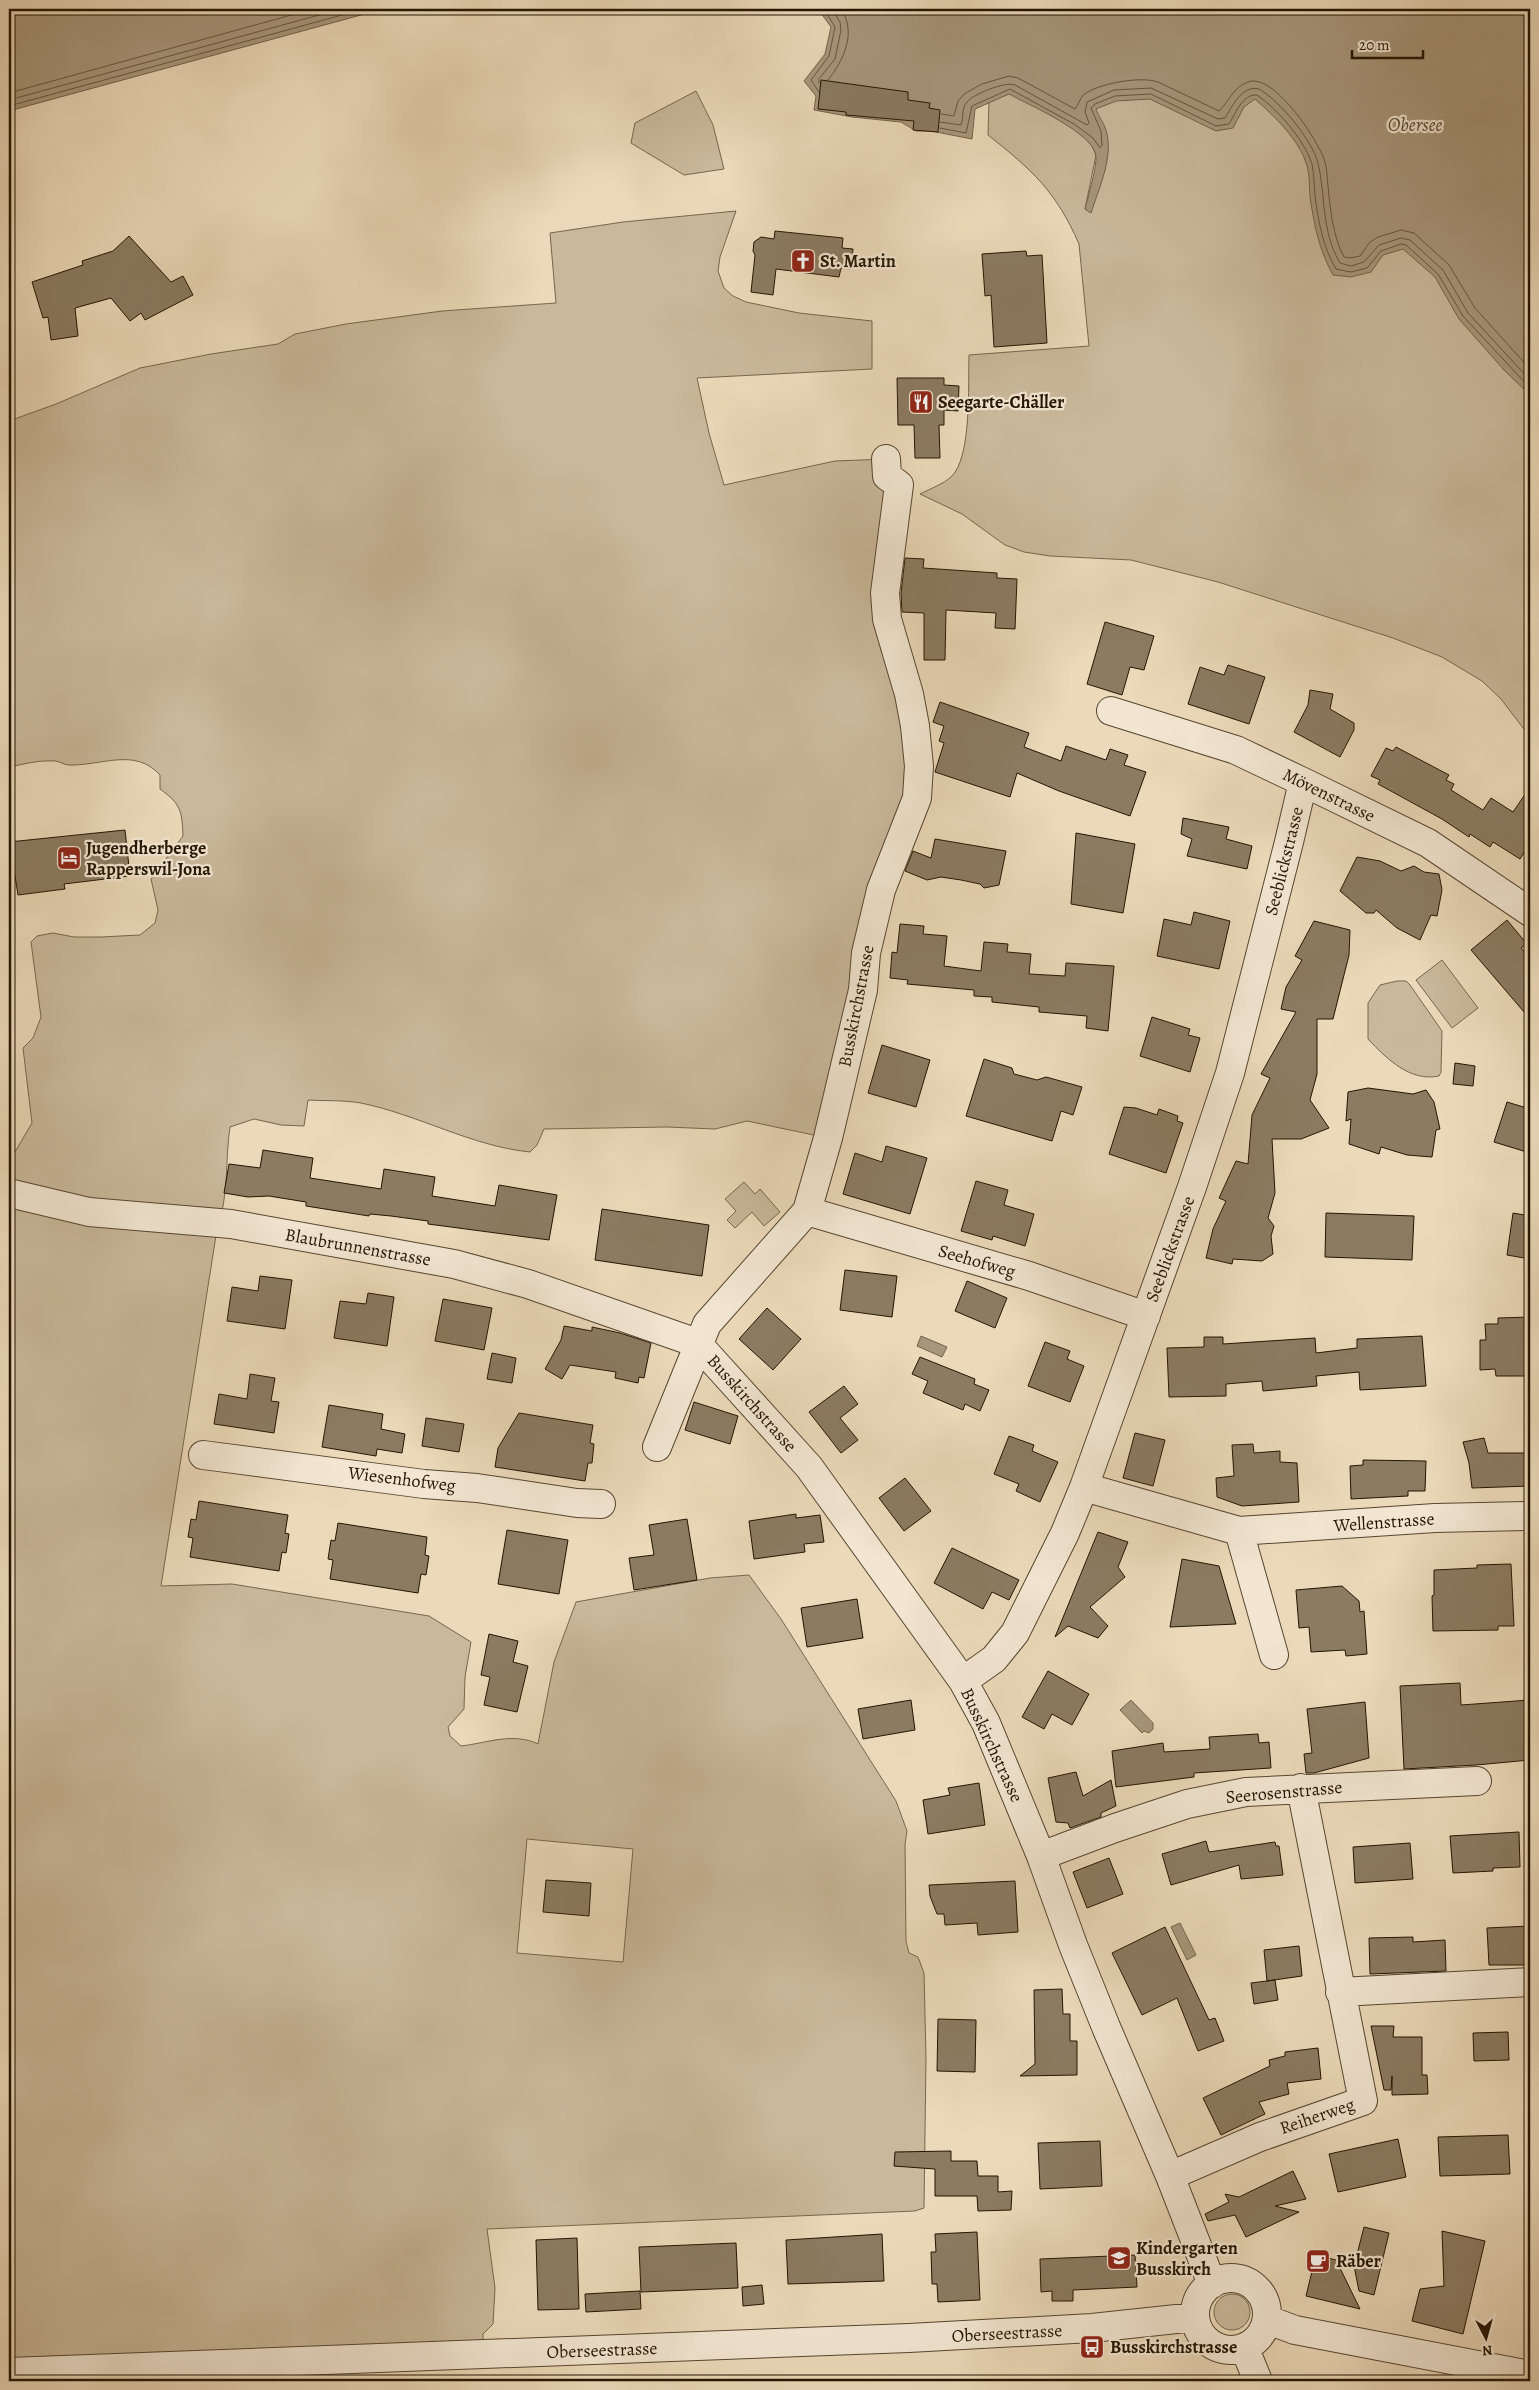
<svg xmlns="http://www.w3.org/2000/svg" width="1539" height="2390" font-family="Alegreya,serif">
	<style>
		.green { fill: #c9b89a; stroke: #76664e; fill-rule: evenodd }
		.water { fill: #a7967b; stroke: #73624b }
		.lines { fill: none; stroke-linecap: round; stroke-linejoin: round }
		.shore { stroke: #66563e; stroke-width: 1 }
		.building { fill: #8b7b61; stroke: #241502 }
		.minor-casing { stroke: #564630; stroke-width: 30 }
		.minor { stroke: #f2e6d2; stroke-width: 28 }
		.labels { text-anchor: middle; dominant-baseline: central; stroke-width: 4.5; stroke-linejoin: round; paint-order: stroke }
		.poi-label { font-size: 18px; font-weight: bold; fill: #241502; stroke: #f2e6d2; text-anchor: start }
		.street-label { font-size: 18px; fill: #241502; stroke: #f2e6d2 }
		.water-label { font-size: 19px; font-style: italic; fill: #584932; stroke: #f2e6d2 }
	</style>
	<rect width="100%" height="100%" fill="#ebd9b9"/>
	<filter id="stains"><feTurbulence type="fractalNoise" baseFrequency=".004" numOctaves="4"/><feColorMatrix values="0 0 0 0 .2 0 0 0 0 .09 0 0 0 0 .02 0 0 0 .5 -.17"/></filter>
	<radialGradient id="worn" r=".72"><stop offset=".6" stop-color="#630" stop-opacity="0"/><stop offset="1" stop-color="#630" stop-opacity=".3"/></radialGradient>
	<!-- green -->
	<path class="green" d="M1063,9L1530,131V737L1501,699L1482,681L1442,657L1393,638L1218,582L1131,560L1050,556L1024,552L1005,545L962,514L920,494C930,489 943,484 951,477C972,458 968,384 969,355L1089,346L1079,244C1056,191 1032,170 988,135L989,102ZM1090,142L1108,151L1105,170L1090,212L1085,209L1096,155Z
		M696,91L713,125L724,169L684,175L631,143L635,123Z
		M736,211L720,257L718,271L724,288L733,296L746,302L799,313L872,321V369L697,378L709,433L724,485L835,461L886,459L885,593L919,766L828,1138L747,1121L715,1129L667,1127L544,1129L537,1145L530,1152C471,1146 419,1115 361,1103C344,1100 325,1101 308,1100L304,1126L281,1125L254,1119L230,1127C225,1160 229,1197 217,1229L161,1586L232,1584L429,1616L471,1642L465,1677L464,1709L448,1727L450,1736L461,1746C487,1743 513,1732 538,1744L554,1662L576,1602L710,1578L749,1575L781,1619L896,1801L907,1831L905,1844L906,1941L909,1953L918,1957L924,1973L926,2058L924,2208L915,2211L487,2229L495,2288L493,2324L483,2334V2355L9,2372V1162L32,1123L23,1048L33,1038L41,1017L31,942L37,936L53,933L74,937H101L140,935L155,923L158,910L151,879L183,836C182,811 181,804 160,789V775C135,747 101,766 69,765C64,765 60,761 55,761C39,760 24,764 9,767V421L56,404L140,368L211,354L278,344L295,334L346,324L442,311L556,303L550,233L623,222ZM527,1839L633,1849L623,1962L517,1953Z
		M1442,960L1478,1008L1452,1028L1416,980Z
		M1397,981H1406L1410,985L1442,1031L1441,1072L1439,1076C1410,1082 1387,1059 1368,1039V1003L1380,985Z
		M744,1182L755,1194L760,1189L780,1212L764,1226L752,1212L735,1228L727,1220L736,1211L725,1199Z
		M1214 2312a18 18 0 1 1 36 0a18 18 0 1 1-36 0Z"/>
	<!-- water -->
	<path class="water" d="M9,9H383L9,111Z
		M818,9H1530V395L1504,370L1459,319L1435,277L1403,249L1383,255L1371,272L1351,277L1333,275C1319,250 1314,224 1310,197C1309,187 1310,176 1307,166C1300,140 1274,116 1255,99L1244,107L1233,128L1216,131L1150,99L1116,101L1096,109C1098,116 1104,123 1106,130C1114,156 1099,188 1091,213L1085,209C1088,197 1097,166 1096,156C1094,133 1029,105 1009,94L975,109L972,139L931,131H916L901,122L852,117L814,110L816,96L804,81L825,54L831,27Z
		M921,1336L947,1347L942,1357L917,1346Z
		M1131,1700L1153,1723V1729L1149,1733L1144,1731L1142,1733L1120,1710Z
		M1180,1923L1196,1955L1187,1960L1171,1927Z"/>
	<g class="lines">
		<!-- shore -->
		<path class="shore" d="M828,80C844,60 857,32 841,9
			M819,83V79L835,59L841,30L840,22L832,9
			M819,92L811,80L829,56L835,27L824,9
			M9,93L313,9
			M9,100L341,9
			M9,106L364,9
			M941,114L954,116L958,101L964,94L982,84L1009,76L1018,78L1075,109C1079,104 1080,97 1086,93C1102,83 1140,76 1158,82L1219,111C1229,102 1233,87 1248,82C1273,72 1317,139 1324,159C1327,167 1327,177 1328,186C1330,208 1333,237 1344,257L1350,258L1360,256L1370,242L1378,237L1401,230L1414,233L1449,265L1475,308L1530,369
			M940,122L961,125C964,118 961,108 967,102C973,94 1006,81 1015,85L1087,125L1089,123L1085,112L1087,102L1114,90L1151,88L1218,119L1225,118C1233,105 1242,85 1259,89C1280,101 1312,140 1318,163C1326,197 1321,231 1340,263L1351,266L1364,262L1379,245L1401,238L1410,240L1443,270L1468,313L1530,380
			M940,128L966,133L972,106L1010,89L1074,124L1093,138L1100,148L1102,145L1101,131L1091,108L1095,104L1115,96L1151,94L1216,126L1229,124C1236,113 1242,94 1257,95C1278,110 1304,139 1312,164C1314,174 1314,185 1315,195C1318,221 1323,247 1336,269L1351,272L1367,268L1381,251L1401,244L1406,245L1438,274L1463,316L1530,388"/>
	</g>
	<!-- building -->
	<path class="building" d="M821,80L908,92V100L930,103L929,108L940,110L938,132L913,130L914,121L846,115V112L818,109Z
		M775,231L843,238L842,248L853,249L851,269L841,268L839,277L776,269L773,295L751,292L755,255L753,251L754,242L761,237L774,239Z
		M129,236L171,282L183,276L193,295L145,320L141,313L130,321L111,298L75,308L78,336L51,340L48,317L43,318L32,282L83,265L82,261L113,251Z
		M1026,251L1027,256L1042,255L1047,343L994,347L991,295L985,296L982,254Z
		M897,378H944V385L959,386L958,411L944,410V425H939L940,458H915L914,425H898Z
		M905,558L924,559L923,568L997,573V578L1017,579L1015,629L995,628L996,613L946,610L945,660H924V613L902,612L901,593Z
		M1105,622L1154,636L1144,670L1130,667L1122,695L1087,684Z
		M1228,665L1265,677L1249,724L1188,704L1200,667L1224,675Z
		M1310,690L1333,694L1330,709L1354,723V730L1340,757L1294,732L1308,705Z
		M940,702L1029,733L1024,747L1061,761L1066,746L1106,760L1110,749L1128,755L1124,765L1146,772L1130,816L1059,791L1017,773L1010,797L935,772L944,743L939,741L944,726L933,722Z
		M1396,747L1449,775L1446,780L1454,784L1451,790L1483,810L1491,798L1513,812L1530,787V843L1520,859L1493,842L1490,847L1470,834L1469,837L1442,819L1378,784L1380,780L1371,776L1386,748L1393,751Z
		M1183,818L1229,827L1226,839L1252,846L1247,869L1187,856L1192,839L1181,834Z
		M125,830L130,876L64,884L65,889L18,895L14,870L9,871V842Z
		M1076,833L1135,844L1123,913L1071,904Z
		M935,839L1006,851L999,885L984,888L980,884L961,880L941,877L927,880L905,871L913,851L931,858Z
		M1357,857L1380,861L1401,871L1414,866L1424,872L1439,874L1442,890L1437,916L1431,915L1420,940L1397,928L1376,910L1374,913H1366L1340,891Z
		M1194,912L1230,921L1219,969L1157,956L1164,919L1191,925Z
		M1507,920L1527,944L1521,948L1530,958V1019L1471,950Z
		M1314,921L1350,930L1349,955L1333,1019H1317V1074L1310,1100L1329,1128L1301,1139H1272L1275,1193L1268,1218L1274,1226L1271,1236L1273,1254L1262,1261L1233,1259L1232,1264L1206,1258L1213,1229L1226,1201L1219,1198L1236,1161L1248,1164L1252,1115L1270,1078L1261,1074L1296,1012L1281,1009L1286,987L1302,960L1295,956Z
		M900,924L924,926L923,934L947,936L944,966L981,971L984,942L1008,944L1007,952L1031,954L1029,974L1065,976L1066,963L1114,966L1108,1031L1086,1028L1087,1016L1039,1012V1007L992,1002V997L974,996V990L907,984L908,980L890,978L892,952L897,953Z
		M1152,1017L1190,1029L1188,1035L1200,1038L1190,1072L1140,1056Z
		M882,1045L930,1060L916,1107L868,1093Z
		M984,1059L1012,1068L1014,1074L1037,1080L1046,1077L1082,1087L1073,1115L1061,1111L1052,1141L966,1116Z
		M1455,1063L1475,1066L1473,1086L1453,1084Z
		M1368,1088L1413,1094L1426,1090L1434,1102L1440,1129L1436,1130L1432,1157L1407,1155L1381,1147L1379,1154L1349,1144L1351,1119L1346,1121L1348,1092Z
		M1507,1102L1530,1109V1153L1494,1142Z
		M1124,1107L1136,1108L1157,1115L1159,1109L1178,1116L1177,1121L1183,1123L1166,1173L1109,1154Z
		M886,1146L927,1158L910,1214L843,1194L855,1153L882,1162Z
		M263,1150L313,1158L310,1178L381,1189L384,1169L435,1177L432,1196L495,1206L499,1185L557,1195L549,1240L428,1224V1221L391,1216L370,1214L369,1216L306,1206V1202L269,1196L248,1197L224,1193L229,1164L260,1168Z
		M976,1181L1008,1190L1004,1205L1034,1214L1025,1246L993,1236L992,1240L961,1231Z
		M602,1209L709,1225L702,1276L595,1260Z
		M1326,1213L1414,1216L1412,1260L1325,1257Z
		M1513,1213L1530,1216V1259L1507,1255Z
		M845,1270L897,1276L892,1317L840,1310Z
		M260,1276L292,1280L285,1329L227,1321L232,1287L258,1291Z
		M967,1281L1007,1298L995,1328L955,1311Z
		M368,1293L394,1297L387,1346L334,1338L340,1301L366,1304Z
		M443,1299L492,1308L484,1350L435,1341Z
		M767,1308L801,1339L773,1370L739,1339Z
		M1530,1317V1376H1496L1495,1369L1480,1370V1340H1486L1485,1324H1498V1318Z
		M564,1326L592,1331V1327L620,1333L651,1343L644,1378L639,1377L638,1383L615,1378L616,1372L570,1365L562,1379L545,1369L561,1340Z
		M1422,1336L1426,1386L1360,1390L1359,1372L1316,1376L1317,1386L1263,1391L1262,1381L1226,1384V1396L1169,1397L1167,1348L1204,1347V1337H1223V1344L1315,1338L1316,1353L1357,1348V1339Z
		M1045,1342L1070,1351L1067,1359L1084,1366L1070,1402L1028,1386Z
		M492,1353L516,1358L512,1383L487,1379Z
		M920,1357L975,1379L974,1384L989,1390L980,1411L965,1404L963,1410L923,1393L928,1381L912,1374Z
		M250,1374L275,1378L271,1401L279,1402L274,1433L214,1424L219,1394L247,1399Z
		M844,1386L858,1404L840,1418L858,1440L841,1453L809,1412Z
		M694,1402L738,1416L730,1444L685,1430Z
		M329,1405L383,1414L381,1429L405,1434L402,1453L377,1449L376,1456L322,1447Z
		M519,1413L593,1425L590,1443L594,1444L592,1463H588L585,1481L495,1467L498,1448Z
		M426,1418L464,1424L459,1452L422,1446Z
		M1135,1433L1165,1440L1153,1486L1123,1478Z
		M1009,1436L1034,1445L1032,1451L1058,1462L1040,1502L1016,1491L1019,1484L994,1474Z
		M1484,1438L1488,1453H1530V1486L1472,1488L1469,1463L1463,1442Z
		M1253,1444L1254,1453L1280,1451V1462L1297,1463L1299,1502L1242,1506L1217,1497L1216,1478L1234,1476L1232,1445Z
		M1363,1460L1426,1461L1425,1491H1408V1496L1351,1499L1350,1466L1363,1465Z
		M905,1478L931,1511L904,1531L879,1498Z
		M199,1501L288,1515L285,1533L289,1534L286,1553L282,1552L279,1571L190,1557L193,1538L188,1537L191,1519L196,1520Z
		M796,1514V1518L820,1515L824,1542L804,1544L805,1552L754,1559L749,1521Z
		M687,1519L697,1580L634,1590L629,1558L654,1555L649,1525Z
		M338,1523L427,1537L425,1555L429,1556L426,1575L421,1574L418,1593L330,1579L333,1560L328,1559L331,1540L335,1541Z
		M507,1530L568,1540L559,1594L498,1584Z
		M1098,1532L1128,1542L1118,1567L1125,1577L1090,1607L1108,1626L1098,1638L1068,1626L1055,1637Z
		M952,1548L1019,1580L1009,1600L992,1592L983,1609L934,1583Z
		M1182,1559L1219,1566L1236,1624L1170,1627Z
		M1511,1564L1514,1626H1498V1630L1433,1631L1432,1596L1434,1595V1570L1477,1568V1565Z
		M1342,1586L1359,1601L1360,1612L1364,1611L1367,1654L1346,1656L1345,1650L1311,1652L1309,1627L1299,1628L1296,1590Z
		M857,1599L863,1638L807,1647L801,1608Z
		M489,1634L518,1641L513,1662L528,1666L517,1712L484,1705L490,1677L481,1675Z
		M1048,1671L1089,1694L1072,1725L1052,1714L1044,1729L1022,1717Z
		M1460,1683L1461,1705L1530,1700V1760L1476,1765L1404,1769L1400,1686Z
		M911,1700L915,1730L863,1739L858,1709Z
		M1365,1702L1369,1758L1314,1773H1306L1304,1754L1312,1753L1307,1709Z
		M1258,1734L1259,1743L1269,1742L1271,1768L1194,1773V1777L1116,1787L1112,1751L1163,1743L1164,1752L1210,1749L1209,1737Z
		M1076,1772L1083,1796L1111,1780L1116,1806L1101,1813V1817L1070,1828L1068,1823L1056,1822L1048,1778Z
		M979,1783L985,1825L928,1834L923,1800L950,1795L948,1788Z
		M1519,1832L1520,1867L1493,1868V1871L1453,1873L1450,1836Z
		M1206,1841L1209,1852L1275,1842L1276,1846H1279L1283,1875L1241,1879L1239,1865L1171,1885L1162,1854Z
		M1410,1843L1413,1879L1355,1883L1353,1847Z
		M1109,1858L1123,1894L1087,1908L1073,1872Z
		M546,1880L591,1883L589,1916L543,1912Z
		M1015,1881L1018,1932L978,1935L977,1923L945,1925L944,1914H937L930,1896L929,1885Z
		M1530,1926V1965H1489L1487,1928Z
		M1165,1927L1209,2020L1215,2018L1224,2041L1198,2051L1177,1998L1142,2015L1112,1953Z
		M1413,1937V1942L1445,1940L1446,1971L1370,1974L1369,1938Z
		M1299,1946L1302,1976L1267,1981L1264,1950Z
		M1275,1980L1278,2000L1254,2004L1251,1983Z
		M1062,1989L1063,2014H1070V2041H1077V2075L1020,2076L1035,2064L1034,1990Z
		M938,2019L976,2020L975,2072L937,2071Z
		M1371,2026H1394L1393,2037H1422V2075H1427L1428,2094L1392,2095V2076L1391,2090H1384Z
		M1508,2032L1509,2060L1474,2061L1473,2033Z
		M1318,2048L1321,2079L1287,2083L1289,2094L1259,2102L1265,2114L1221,2135L1203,2098L1270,2066L1269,2060L1285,2056V2052Z
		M1508,2135L1510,2174L1440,2176L1438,2137Z
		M1398,2139L1406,2177L1338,2192L1329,2154Z
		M1100,2141L1102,2186L1040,2189L1038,2143Z
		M951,2151V2161H977L978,2176H998V2192L1012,2191L1011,2210L978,2211L977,2196H935V2169L894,2166L895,2152Z
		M1293,2171L1306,2199L1275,2206L1299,2212L1246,2237L1235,2215L1208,2221L1205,2214L1229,2202L1225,2194L1239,2197Z
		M1364,2227L1389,2233L1374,2295L1359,2291L1354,2266Z
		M1442,2231L1485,2241L1463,2334L1412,2321L1420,2289L1444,2286Z
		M977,2232L980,2300L938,2302L937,2284H932L931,2252H936L935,2234Z
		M882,2234L884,2281L788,2284L786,2240Z
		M577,2238L579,2309L538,2310L536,2240Z
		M736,2243L738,2288L641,2292L639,2247Z
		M1135,2255L1137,2287L1073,2290V2301H1052V2291L1041,2292L1040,2259Z
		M1316,2255L1336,2260L1360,2309L1306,2296Z
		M762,2285L764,2304L743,2306L742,2287Z
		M640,2291L641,2309L586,2312L585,2294Z"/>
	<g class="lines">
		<defs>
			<path id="minor" d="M1111,711L1236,750L1303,782L1428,843L1530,912
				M9,1193L89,1212L231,1224L454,1264L528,1284L697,1343L809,1467L963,1681L986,1723L1041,1856L1073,1945L1106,2027L1170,2176L1212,2284
				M807,1211L1029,1276L1146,1316
				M657,1447L707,1324L807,1211L828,1138L863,990L866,953L881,890L917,798L919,766L915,726L909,694L887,619L885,593L899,485L887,476L886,459
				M203,1455L424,1484L477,1488L577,1503L601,1504
				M1084,1487L1239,1531L1435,1518L1530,1516
				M1239,1531L1274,1655
				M963,1681L994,1659L1015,1633L1065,1533L1084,1487L1192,1187L1230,1073L1289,842L1303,782
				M1041,1856L1115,1828L1187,1804L1246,1792L1477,1781
				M1340,1992L1530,1982
				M1170,2176L1260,2137L1363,2101L1301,1788
				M1195 2314a36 36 0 1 1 72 0a36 36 0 1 1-72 0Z
				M1268,2320L1295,2330L1530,2375
				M1245,2349L1258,2381
				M9,2372L909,2338L1092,2328L1195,2317"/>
		</defs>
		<!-- minor casing -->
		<use href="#minor" class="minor-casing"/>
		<!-- minor -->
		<use href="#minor" class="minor"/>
	</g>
	<!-- icons -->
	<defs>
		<symbol id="church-square" viewBox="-11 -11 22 22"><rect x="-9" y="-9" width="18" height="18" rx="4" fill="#8f2418" stroke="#f2e6d2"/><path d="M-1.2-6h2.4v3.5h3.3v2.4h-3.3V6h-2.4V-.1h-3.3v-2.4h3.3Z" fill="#fff"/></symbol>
		<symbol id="restaurant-square" viewBox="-11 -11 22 22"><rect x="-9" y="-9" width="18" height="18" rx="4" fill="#8f2418" stroke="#f2e6d2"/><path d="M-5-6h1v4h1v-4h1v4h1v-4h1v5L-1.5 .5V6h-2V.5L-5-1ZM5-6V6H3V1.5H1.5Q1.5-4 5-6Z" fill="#fff"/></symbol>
		<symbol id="hotel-square" viewBox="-11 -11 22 22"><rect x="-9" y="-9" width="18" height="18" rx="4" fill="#8f2418" stroke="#f2e6d2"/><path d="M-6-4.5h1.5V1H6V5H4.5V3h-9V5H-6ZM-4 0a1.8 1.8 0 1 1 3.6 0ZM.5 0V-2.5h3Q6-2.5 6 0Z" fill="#fff"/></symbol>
		<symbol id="school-square" viewBox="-11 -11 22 22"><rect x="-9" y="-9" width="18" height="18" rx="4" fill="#8f2418" stroke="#f2e6d2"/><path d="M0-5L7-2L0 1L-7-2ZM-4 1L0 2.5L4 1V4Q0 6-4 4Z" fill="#fff"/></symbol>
		<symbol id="cafe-square" viewBox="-11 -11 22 22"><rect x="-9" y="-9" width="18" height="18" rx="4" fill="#8f2418" stroke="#f2e6d2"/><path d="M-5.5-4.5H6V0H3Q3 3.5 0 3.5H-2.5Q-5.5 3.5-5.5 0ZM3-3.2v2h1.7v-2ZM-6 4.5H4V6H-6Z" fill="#fff"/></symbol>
		<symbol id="bus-square" viewBox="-11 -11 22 22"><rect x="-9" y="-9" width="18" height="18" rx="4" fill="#8f2418" stroke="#f2e6d2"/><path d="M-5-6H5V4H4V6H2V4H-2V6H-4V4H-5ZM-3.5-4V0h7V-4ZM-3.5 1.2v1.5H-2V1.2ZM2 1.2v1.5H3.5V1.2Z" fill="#fff"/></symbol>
	</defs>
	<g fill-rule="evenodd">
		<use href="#church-square" x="789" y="247" width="28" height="28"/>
		<use href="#restaurant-square" x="907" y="388" width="28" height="28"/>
		<use href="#hotel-square" x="55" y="844" width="28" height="28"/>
		<use href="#school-square" x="1105" y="2244" width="28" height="28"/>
		<use href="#cafe-square" x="1304" y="2247" width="28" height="28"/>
		<use href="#bus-square" x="1078" y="2333" width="28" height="28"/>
	</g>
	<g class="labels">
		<!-- poi labels -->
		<g class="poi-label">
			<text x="820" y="261">St. Martin</text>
			<text x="938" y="402">Seegarte-Chäller</text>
			<text x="86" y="848">Jugendherberge<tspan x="86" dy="21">Rapperswil-Jona</tspan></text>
			<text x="1136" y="2248">Kindergarten<tspan x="1136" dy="21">Busskirch</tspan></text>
			<text x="1336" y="2261">Räber</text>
			<text x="1110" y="2347">Busskirchstrasse</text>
		</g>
		<!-- street labels -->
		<g class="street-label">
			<text transform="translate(1329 795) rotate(26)">Mövenstrasse</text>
			<text transform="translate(1284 861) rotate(-76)">Seeblickstrasse</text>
			<text transform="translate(856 1006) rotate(-79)">Busskirchstrasse</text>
			<text transform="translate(358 1247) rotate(10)">Blaubrunnenstrasse</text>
			<text transform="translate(1170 1249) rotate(-70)">Seeblickstrasse</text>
			<text transform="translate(977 1261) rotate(16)">Seehofweg</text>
			<text transform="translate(752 1403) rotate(48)">Busskirchstrasse</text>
			<text transform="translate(402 1479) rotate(7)">Wiesenhofweg</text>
			<text transform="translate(1384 1522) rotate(-4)">Wellenstrasse</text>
			<text transform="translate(992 1745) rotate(65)">Busskirchstrasse</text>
			<text transform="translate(1284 1792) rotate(-5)">Seerosenstrasse</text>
			<text transform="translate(1317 2116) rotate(-19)">Reiherweg</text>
			<text transform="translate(1007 2333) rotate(-3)">Oberseestrasse</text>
			<text transform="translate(602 2350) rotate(-2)">Oberseestrasse</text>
		</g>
		<!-- water labels -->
		<g class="water-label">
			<text x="1415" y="125">Obersee</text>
		</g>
	</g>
	<!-- margin -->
	<rect width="1539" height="2390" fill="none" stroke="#ebd9b9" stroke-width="30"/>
	<rect x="10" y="10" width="1519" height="2370" fill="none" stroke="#241502" stroke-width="2.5"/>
	<rect x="15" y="15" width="1509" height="2360" fill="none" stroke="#241502"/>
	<!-- north arrow -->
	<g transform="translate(1486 2338) rotate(174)" stroke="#f2e6d2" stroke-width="4" paint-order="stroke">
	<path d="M0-4L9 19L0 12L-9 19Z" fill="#241502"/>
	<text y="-8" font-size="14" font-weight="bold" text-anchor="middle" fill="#241502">N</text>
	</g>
	<!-- scale -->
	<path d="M1352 50v8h71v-8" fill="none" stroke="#241502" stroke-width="2.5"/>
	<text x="1359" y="50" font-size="15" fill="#241502" stroke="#f2e6d2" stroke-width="4" paint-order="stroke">20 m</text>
	<rect width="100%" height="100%" filter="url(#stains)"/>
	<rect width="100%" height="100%" fill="url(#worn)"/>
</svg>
